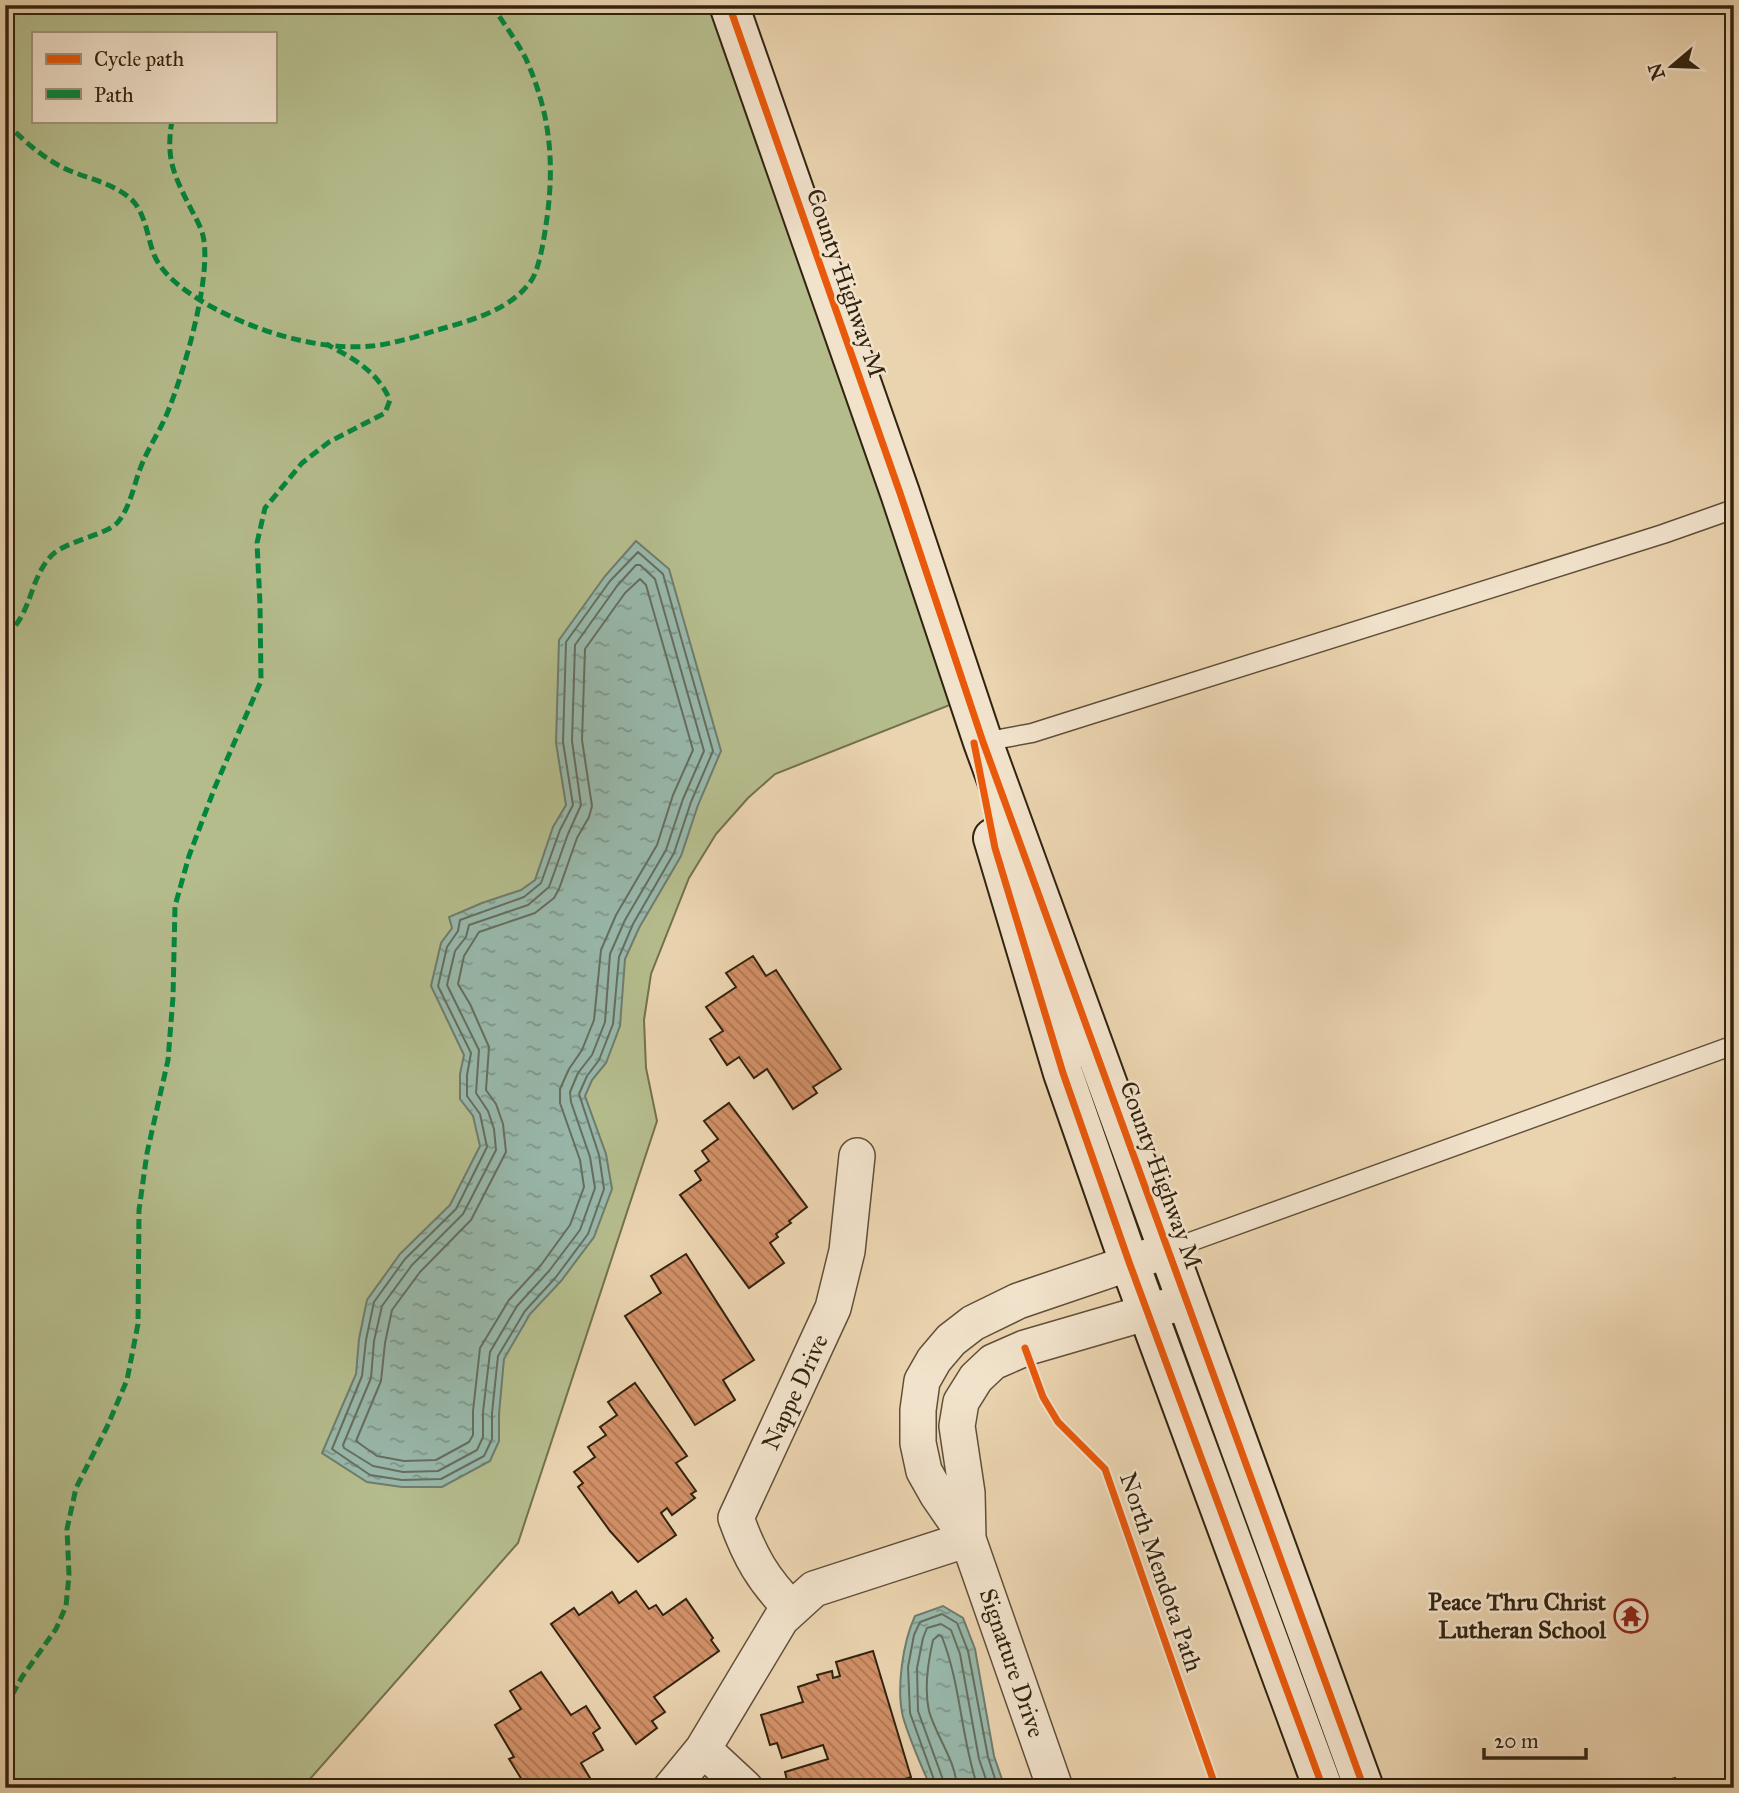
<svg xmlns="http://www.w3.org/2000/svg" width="1739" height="1793" font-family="'IM FELL Great Primer',serif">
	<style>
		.grass { fill: #b5bc8c; stroke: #74704e; stroke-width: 2; fill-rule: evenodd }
		.water { fill: url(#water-ripples); stroke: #6f7c6d; stroke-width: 2 }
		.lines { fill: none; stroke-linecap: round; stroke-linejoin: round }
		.shore { stroke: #656e5e; stroke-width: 2 }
		.building { fill: url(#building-back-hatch); stroke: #322310; stroke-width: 2 }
		.service-casing { stroke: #604f38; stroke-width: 21 }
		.minor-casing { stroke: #604f38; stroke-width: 38 }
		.secondary-casing { stroke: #322310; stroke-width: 42 }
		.service { stroke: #f1e2cb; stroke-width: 18 }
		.minor { stroke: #f1e2cb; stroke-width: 35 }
		.secondary { stroke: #f1e2cb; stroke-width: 38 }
		.quiet { stroke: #00873e; stroke-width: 5; stroke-dasharray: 10 5; stroke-linecap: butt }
		.cycleway-casing { stroke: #f1e2cb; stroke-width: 11 }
		.cycleway { stroke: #e8590c; stroke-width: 7 }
		.labels { text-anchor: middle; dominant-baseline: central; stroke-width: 5; stroke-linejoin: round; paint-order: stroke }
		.street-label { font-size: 24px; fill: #322310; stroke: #f1e2cb }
		.poi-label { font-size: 24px; font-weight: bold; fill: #322310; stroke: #f1e2cb; text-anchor: end }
	</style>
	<defs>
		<pattern id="water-ripples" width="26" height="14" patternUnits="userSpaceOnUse" patternTransform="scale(1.75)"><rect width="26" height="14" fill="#98b8ab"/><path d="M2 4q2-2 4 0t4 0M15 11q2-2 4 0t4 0" fill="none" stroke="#7d958a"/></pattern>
		<pattern id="building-back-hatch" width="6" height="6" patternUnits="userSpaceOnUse" patternTransform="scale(1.75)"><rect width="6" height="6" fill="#d29067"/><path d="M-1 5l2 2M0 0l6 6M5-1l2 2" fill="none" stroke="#ab7553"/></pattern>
	</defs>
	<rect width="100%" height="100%" fill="#ead3af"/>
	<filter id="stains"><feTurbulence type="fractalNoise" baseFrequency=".00286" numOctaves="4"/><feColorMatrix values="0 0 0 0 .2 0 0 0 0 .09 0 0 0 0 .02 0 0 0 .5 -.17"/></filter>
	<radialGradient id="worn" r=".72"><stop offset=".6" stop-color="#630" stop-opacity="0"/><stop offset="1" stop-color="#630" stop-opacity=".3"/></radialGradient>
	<!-- grass -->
	<path class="grass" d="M5,5H729L965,699L775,774L748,798L716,834L689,878L651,974L644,1020L646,1068L657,1121L518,1543L302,1788H5ZM33,33H275V121H33Z"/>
	<!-- water -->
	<path class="water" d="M636,541L669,569L721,751L698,805L681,856L639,928L625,959L620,1026L606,1063L592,1080L585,1096L606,1154L612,1189L594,1237L561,1281L530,1314L504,1359L499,1414V1441L490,1461L442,1487H402L367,1482L322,1453L356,1374L359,1339L367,1300L400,1254L450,1205L480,1146L473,1116L460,1099V1074L464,1055L431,986L441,943L452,928L449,917L482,903L521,890L535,880L553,827L566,805L556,743L559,640L605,576Z
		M943,1606L963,1618L975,1649L994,1756L1005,1788H931C921,1765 910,1741 903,1717C896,1688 903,1642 915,1616Z"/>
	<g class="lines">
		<!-- shore -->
		<path class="shore" d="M638,552L663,574L713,751L691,802L674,853L633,924L619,957L613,1024L599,1060L587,1076L579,1094L599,1155L604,1189L588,1234L556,1277L525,1311L498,1356L492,1413V1439L484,1456L441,1479L402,1480L370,1475L332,1449L362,1376L366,1340L374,1302L405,1259L456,1209L487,1147L480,1114L467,1096V1075L471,1053L438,986L447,947L458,931L460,920L524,897L541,883L560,830L573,805L563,742L566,642L610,581Z
			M636,565H640L655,579L704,751L683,799L666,850L625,920L610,954L605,1022L592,1055L578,1073L570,1092L571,1102L590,1157L595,1188L580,1230L549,1271L517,1306L490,1352L483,1412V1437L477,1450L438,1471L403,1472L373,1466L344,1448L343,1445L371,1378L374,1341L382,1306L412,1265L463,1214L496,1150L494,1129L488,1111L476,1093L479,1050L447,985L455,951L466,937L469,925L528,905L549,887L568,834L581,805L572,741L575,645L617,586Z
			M640,579L646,585L693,750L673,795L657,845L616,915L601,950L594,1020L582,1050L569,1069L560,1089V1103L580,1160L584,1187L570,1225L541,1265L509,1300L480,1348L473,1411V1435L469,1442L436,1460L404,1461L377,1456L356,1441L381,1381L385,1343L392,1310L420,1272L471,1220L506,1152L503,1124L496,1104L486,1090L489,1047L470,1004L458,984L464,956L479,932L535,913L554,898L559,889L577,838L589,817L592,806L582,740L585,649L625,593Z
			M937,1788L910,1713L908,1667L914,1635L920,1622L942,1614L957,1623L968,1651L988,1757L998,1788
			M946,1788L918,1711L917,1668L923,1638L927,1628L941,1624L951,1630L960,1654L979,1759L989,1788
			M957,1788C956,1761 936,1736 929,1711C924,1689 928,1662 933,1640L939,1635L942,1637C961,1685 961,1739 978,1788"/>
	</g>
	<!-- building -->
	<path class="building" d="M753,956L766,976L776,970L841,1069L813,1087L817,1093L793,1109L767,1069L754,1078L739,1057L727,1065L710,1039L723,1031L706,1007L736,987L726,973Z
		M729,1103L807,1207L789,1221L791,1223L776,1234L778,1237L770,1243L784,1263L749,1288L680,1195L701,1180L695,1171L709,1161L702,1151L718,1139L704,1121Z
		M686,1254L754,1360L723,1380L735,1400L695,1425L625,1316L661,1293L651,1276Z
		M635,1383L687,1456L676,1463L696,1491L691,1494L695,1498L672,1515L667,1508L661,1513L676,1535L638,1562L610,1531L578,1487L583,1483L574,1472L595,1457L588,1447L606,1435L600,1427L617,1415L608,1402Z
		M636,1591L649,1609L656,1605L663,1615L686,1599L713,1638L711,1640L719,1651L654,1697L665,1712L652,1721L657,1728L636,1744L551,1624L574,1608L579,1615L612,1592L619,1603Z
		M873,1651L911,1777L877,1788H789L785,1772L828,1759L823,1745L782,1758L777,1743L770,1745L761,1715L803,1702L798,1687L819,1680L817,1675L832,1671L833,1678L840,1676L836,1662Z
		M541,1672L571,1715L586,1706L600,1728L593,1733L603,1750L581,1763L596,1788H527L509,1759L514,1757L495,1725L521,1709L510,1691Z
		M1675,1778L1677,1788H1640Z"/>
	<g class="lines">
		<defs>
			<path id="service" d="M983,742L1032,733L1663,534L1734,509
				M1168,1250L1734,1045"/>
			<path id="minor" d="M968,1539L967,1493L957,1426L961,1402L976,1378L993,1362L1025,1348L1176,1304
				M792,1609C763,1580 750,1557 736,1518L833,1308L847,1251L857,1156
				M703,1749L745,1788
				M671,1788L703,1749L781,1619L814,1589L968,1539
				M1055,1788L968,1539L937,1494L924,1471L918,1443V1410L922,1381L934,1360L951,1340L973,1323L1018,1301L1168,1250"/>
			<path id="secondary" d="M729,5L900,493L983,742L1364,1788
				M993,838L1063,1073L1129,1262L1323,1788"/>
		</defs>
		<!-- service casing -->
		<use href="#service" class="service-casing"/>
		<!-- minor casing -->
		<use href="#minor" class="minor-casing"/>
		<!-- secondary casing -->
		<use href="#secondary" class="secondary-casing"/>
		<!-- service -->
		<use href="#service" class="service"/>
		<!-- minor -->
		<use href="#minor" class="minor"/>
		<!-- secondary -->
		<use href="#secondary" class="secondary"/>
		<!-- quiet -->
		<path class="quiet" d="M5,122C23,140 45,160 68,170C89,179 113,183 131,199C145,212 147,235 153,252C164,285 218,312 248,324C286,339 331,350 372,346C392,344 415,337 434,331C467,321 509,312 531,281C539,270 544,239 546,225C555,165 551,115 526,59C517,41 503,23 492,5
			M5,636C33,614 28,580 52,555C66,541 107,535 118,522C131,506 134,483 142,464C149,447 159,432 166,416C183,376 210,284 204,241C203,231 197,220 192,211C175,177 165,160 172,121
			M5,1708L22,1677L56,1629L66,1606L69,1575L67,1529L76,1488L107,1427L127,1380L138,1324L139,1210L147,1153L168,1060L173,997L175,906L189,856L215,787L261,681L260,604L257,543L265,508L302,463L329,442L385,413L390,400C377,371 353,358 326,344"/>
		<defs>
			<path id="cycleway" d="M729,5L900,493L983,742L1364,1788
				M974,743L995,848L1063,1073L1129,1262L1323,1788
				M1025,1348L1043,1397L1058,1422L1105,1469L1216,1788"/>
		</defs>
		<!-- cycleway casing -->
		<use href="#cycleway" class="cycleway-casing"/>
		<!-- cycleway -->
		<use href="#cycleway" class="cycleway"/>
	</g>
	<!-- icons -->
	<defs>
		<symbol id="temple-ring" viewBox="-11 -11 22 22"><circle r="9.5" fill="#f1e2cb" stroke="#8f2418" stroke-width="1.5"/><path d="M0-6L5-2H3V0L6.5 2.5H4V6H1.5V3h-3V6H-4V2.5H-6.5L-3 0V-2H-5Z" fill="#8f2418"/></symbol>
	</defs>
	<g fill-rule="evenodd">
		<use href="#temple-ring" x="1612" y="1597" width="38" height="38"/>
	</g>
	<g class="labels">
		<!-- street labels -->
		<g class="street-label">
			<text transform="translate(846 283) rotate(71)">County Highway M</text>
			<text transform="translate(1161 1175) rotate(70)">County Highway M</text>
			<text transform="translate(795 1392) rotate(-65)">Nappe Drive</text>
			<text transform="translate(1161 1572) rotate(71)">North Mendota Path</text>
			<text transform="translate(1012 1663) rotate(71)">Signature Drive</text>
		</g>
		<!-- poi labels -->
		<g class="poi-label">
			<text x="1606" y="1602">Peace Thru Christ<tspan x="1606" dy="28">Lutheran School</tspan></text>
		</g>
	</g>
	<!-- margin -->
	<rect width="1739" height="1793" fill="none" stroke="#ead3af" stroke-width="28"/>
	<rect x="7" y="7" width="1725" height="1779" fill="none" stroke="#322310" stroke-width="3.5"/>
	<rect x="14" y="14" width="1711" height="1765" fill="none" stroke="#322310" stroke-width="2"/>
	<!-- legend -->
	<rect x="32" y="32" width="245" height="91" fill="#f1e2cb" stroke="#a59680" stroke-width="2"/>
	<rect x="46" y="54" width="35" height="10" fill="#e8590c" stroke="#a59680" stroke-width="2"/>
	<text x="94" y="66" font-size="21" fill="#322310">Cycle path</text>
	<rect x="46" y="89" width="35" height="10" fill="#00873e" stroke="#a59680" stroke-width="2"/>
	<text x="94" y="102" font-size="21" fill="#322310">Path</text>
	<!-- north arrow -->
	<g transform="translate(1672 66) rotate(251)" stroke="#f1e2cb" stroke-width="5" paint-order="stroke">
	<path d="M0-5L12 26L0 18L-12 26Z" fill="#322310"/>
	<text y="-10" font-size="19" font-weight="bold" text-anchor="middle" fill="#322310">N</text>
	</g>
	<!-- scale -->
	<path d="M1484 1748v10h102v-10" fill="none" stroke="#322310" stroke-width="3.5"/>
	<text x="1494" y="1748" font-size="21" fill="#322310" stroke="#f1e2cb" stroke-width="5" paint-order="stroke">20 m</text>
	<rect width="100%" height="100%" filter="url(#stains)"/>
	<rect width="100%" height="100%" fill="url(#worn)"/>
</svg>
